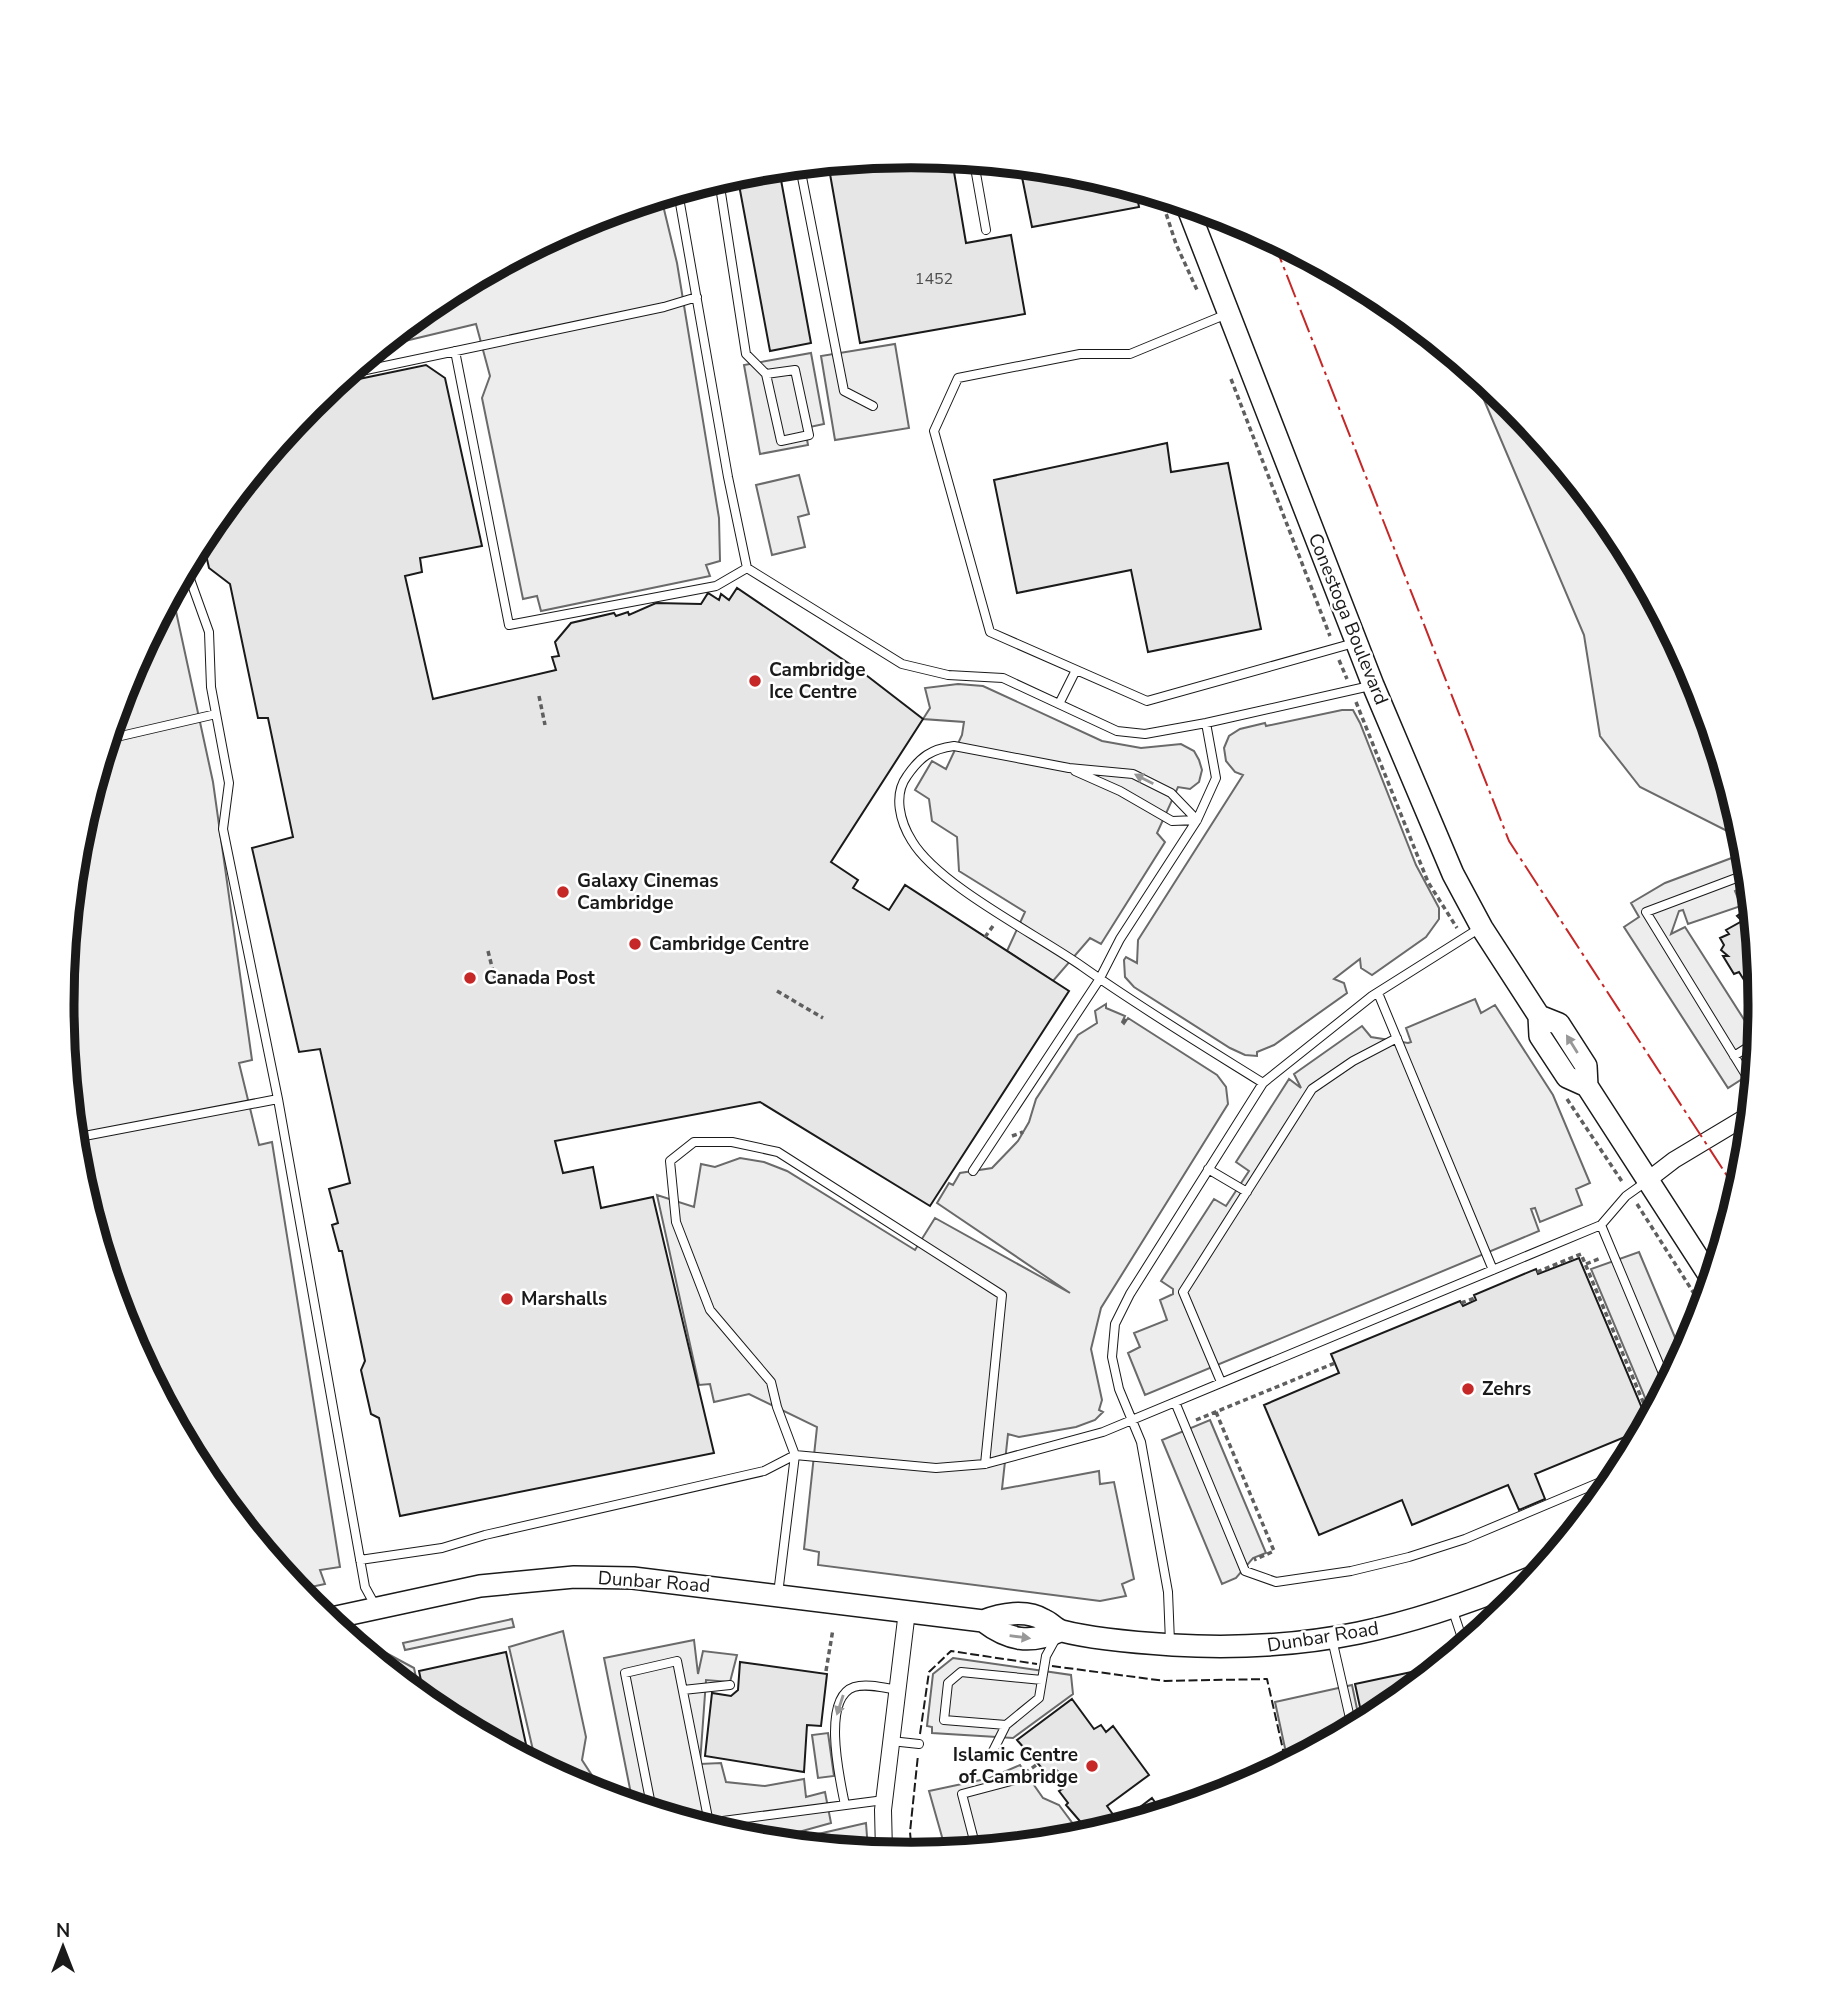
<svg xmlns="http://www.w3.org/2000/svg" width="1821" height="2010" font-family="'Nunito Sans',sans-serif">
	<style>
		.built { fill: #ededed; stroke: #6a6a6a; stroke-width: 2 }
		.building { fill: #e6e6e6; stroke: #1a1a1a; stroke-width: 2 }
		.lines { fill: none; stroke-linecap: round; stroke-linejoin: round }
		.service-casing { stroke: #1a1a1a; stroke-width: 10 }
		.minor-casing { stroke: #1a1a1a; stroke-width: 18 }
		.tertiary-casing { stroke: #1a1a1a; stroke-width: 24 }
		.path { stroke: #5f5f5f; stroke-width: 3.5; stroke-dasharray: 5 3.5; stroke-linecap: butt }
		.service { stroke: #fff; stroke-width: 8 }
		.minor { stroke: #fff; stroke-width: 16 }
		.tertiary { stroke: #fff; stroke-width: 21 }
		.fence { stroke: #1a1a1a; stroke-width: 2; stroke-dasharray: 9 3.5; stroke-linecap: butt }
		.power { stroke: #c62828; stroke-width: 2; stroke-dasharray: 24 5 3.5 5; stroke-linecap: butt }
		.oneway { fill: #989898 }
		.poi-dot { fill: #c62828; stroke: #fff; stroke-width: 2.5 }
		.labels { text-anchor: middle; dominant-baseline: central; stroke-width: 5; stroke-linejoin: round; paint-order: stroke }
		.number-label { font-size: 16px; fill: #4d4d4d }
		.street-label { font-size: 19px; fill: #1a1a1a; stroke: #fff }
		.poi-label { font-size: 19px; font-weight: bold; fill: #1a1a1a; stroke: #fff; text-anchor: start }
		.rim { fill: none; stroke: #1a1a1a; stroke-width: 9 }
	</style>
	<rect width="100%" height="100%" fill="#fff"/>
	<!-- built -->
	<path class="built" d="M899,157L788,179L786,168Z
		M661,197L677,263L719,518L720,561L706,565L710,576L541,611L537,596L523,599L482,398L490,376L476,324L380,347L439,299L586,220Z
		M895,344L909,428L835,440L821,356Z
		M811,353L824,424L805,428L808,445L760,454L744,365Z
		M1473,374L1511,405L1617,534L1695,680L1743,839L1640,787L1600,736L1584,635Z
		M799,475L809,514L798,517L805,547L772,555L756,485Z
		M172,593L213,782L252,1060L239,1063L259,1145L272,1142L340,1567L320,1570L325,1584L297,1590L204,1476L126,1330L77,1170L61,1005L78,839L126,680Z
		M958,684L983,686L1102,741L1141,748L1181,744L1194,751L1199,760L1202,770L1199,782L1190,789L1178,787L1157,833L1165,842L1101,944L1090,938L1053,981L1007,951L1025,912L959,871L957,837L932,821L929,799L915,790L932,761L946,769L962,735L964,722L923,719L930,708L925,688Z
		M1342,710H1353L1360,723L1416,865L1439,908V919L1426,937L1372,975L1361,968L1360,959L1334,979L1344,983L1347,993L1274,1045L1257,1052V1056L1245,1055L1230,1048L1134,987L1125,977L1124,960L1126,957L1137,963L1138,940L1243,775L1235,772L1226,761L1224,748L1229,736L1240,729L1265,723L1266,726Z
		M1745,853L1748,885L1735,891L1741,906L1688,924L1683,910L1679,911L1671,934L1685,927L1745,1021L1759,1012L1753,1072L1728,1088L1624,927L1639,917L1631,903L1665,883Z
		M1475,999L1481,1013L1495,1005L1553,1095L1590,1183L1576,1189L1582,1205L1540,1222L1535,1208L1531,1209L1539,1231L1145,1395L1128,1353L1140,1347L1134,1333L1167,1320L1160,1300L1173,1294V1289L1161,1281L1214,1199L1226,1206L1249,1171L1236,1162L1289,1079L1301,1088L1294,1074L1362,1026L1371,1037L1408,1043L1411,1042L1406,1028Z
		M1106,1004V1008L1125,1016L1122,1022L1124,1024L1128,1018L1217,1075L1226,1087L1228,1104L1101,1308L1091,1349L1102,1400L1099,1410L1103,1412L1095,1420L1076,1427L1019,1437L1008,1434L1002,1489L1099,1471L1100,1484L1114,1482L1134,1579L1122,1584L1126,1596L1100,1601L818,1565L819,1552L804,1549L817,1427L749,1394L714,1402L710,1384L699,1385L657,1195L694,1207L701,1164L715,1167L740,1158L764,1162L787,1171L915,1250L935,1218L1070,1293L937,1203L949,1183L953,1185L960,1173L992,1168L1018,1141L1029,1122L1036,1099L1078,1035L1097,1023L1095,1011Z
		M1639,1252L1682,1354L1651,1412L1591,1269Z
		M1210,1420L1266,1553L1253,1558L1236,1578L1222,1584L1162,1440Z
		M512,1619L514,1627L405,1650L403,1643Z
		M563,1631L586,1737L582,1760L593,1777L596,1793L536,1763L509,1647Z
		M694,1640L698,1674L703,1651L737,1655L730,1682L706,1680L700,1764L721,1763L726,1782L765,1786L804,1779L806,1797L825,1792L831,1823L770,1840L744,1838L633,1804L604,1658Z
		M375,1647L414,1668L420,1696L364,1649Z
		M953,1658L1071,1675L1073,1694L1013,1738L932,1733V1727L927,1726L933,1674Z
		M1352,1685L1360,1723L1288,1762L1275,1702Z
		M828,1733L834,1776L818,1778L812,1735Z
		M1020,1765L1043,1798L1059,1805L1082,1836L946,1851L929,1791L990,1778Z
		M866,1823L868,1850L783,1842Z"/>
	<!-- building -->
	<path class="building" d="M927,157L952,160L966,243L1011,235L1025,314L860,343L830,174Z
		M1020,167L1077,172L1136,190L1139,207L1032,227Z
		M779,169L811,343L770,351L737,174Z
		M426,365L445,378L482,546L420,558L422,572L405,576L433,699L556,670L552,657L559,656L555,642L571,623L614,613L616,616L628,612L629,615L656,603L701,604L708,593L719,600L721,594L729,600L737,588L866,675L923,719L831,862L858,880L853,888L889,910L905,885L1069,991L930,1206L760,1102L555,1141L563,1173L593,1167L601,1208L653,1197L714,1453L400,1516L379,1418L371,1414L361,1370L365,1361L342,1251H339L332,1225L338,1223L329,1189L350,1183L320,1049L299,1052L252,848L293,837L268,718H258L230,584L209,568L202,537L310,404L335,384Z
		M1167,443L1171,472L1228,463L1261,629L1148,652L1131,570L1017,593L994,480Z
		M1750,907L1758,983L1753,988L1747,977L1744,980L1739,972L1734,974L1723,956H1728L1721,950L1724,945L1720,938L1729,934L1726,930L1742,921L1737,916Z
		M1579,1258L1647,1420L1642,1430L1535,1474L1545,1499L1519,1510L1508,1485L1412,1525L1402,1500L1319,1535L1264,1405L1339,1373L1331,1354L1460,1301L1463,1306L1476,1300L1474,1295L1536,1269L1538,1274Z
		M506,1652L527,1749L515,1752L438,1711L425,1700L419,1671Z
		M740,1662L827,1674L821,1726L807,1725L804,1772L705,1756L712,1693L731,1696L738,1690Z
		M1435,1667L1382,1711L1363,1721L1355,1684Z
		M1072,1699L1094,1729L1101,1725L1106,1732L1113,1726L1149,1775L1107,1806L1119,1823L1091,1834L1066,1805L1068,1803L1059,1791L1064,1788L1057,1778L1061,1775L1056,1769L1048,1775L1017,1740Z
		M1152,1798L1162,1812L1115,1826L1119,1823Z"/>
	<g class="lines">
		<defs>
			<path id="service" d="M974,162L986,230
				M800,167L844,391L873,406
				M719,180L746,354L766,374L781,441L809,435L795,370L766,374
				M678,192L728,477L747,568L902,664L948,675L1003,678L1117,731L1145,734L1206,723L1370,686
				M1227,314L1130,354H1080L958,378L934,431L990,632L1147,701L1354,643
				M455,351L509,625L716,586L747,568
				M347,374L664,307L697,297
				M186,568L209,632L211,687L229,783L223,829L278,1099L365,1587L376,1607
				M1059,704L1076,670
				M108,739L216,714
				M1075,771L1120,791L1172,821L1197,820
				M1197,820L1171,793L1133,774L1069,768L954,746C931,749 920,757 907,776C893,795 900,822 912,841C939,886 1038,935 1083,967C1141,1008 1202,1045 1263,1083
				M1747,874L1646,912L1752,1085
				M1378,993L1493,1270
				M1734,1056L1756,1042
				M74,1138L278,1099
				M1208,1169L1247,1192
				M973,1171L1099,980L1120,939L1197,820L1216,778L1206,723
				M1601,1225L1667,1383
				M1221,1382L1183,1292L1312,1089L1353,1061L1397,1038
				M1175,1402L1245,1571L1276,1582L1351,1571L1409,1557L1465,1539L1617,1475
				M360,1560L442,1548L485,1535L764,1471L795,1455L936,1468L985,1464L1103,1432L1601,1225L1626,1196L1647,1181
				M1495,1593L1501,1613
				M778,1594L795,1455L777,1407L771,1382L710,1310L676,1222L670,1161L694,1142H732L778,1152L1002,1295L985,1464
				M1452,1608L1464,1644
				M1332,1639L1352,1727
				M1170,1642L1168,1592L1141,1442L1119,1389L1112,1357L1115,1324L1130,1294L1263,1083L1372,996L1480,928
				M683,1690L730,1685
				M1006,1725L944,1720L948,1683L961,1672L1042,1680
				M891,1741L919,1744
				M992,1753L1006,1725L1039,1698L1046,1656L1057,1636
				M845,1805C840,1780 821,1698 854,1687C867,1683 885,1688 898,1690
				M652,1810L625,1673L677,1661L709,1823
				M700,1824L884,1800
				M976,1848L962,1794L1015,1780"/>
			<path id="minor" d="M1648,1180L1674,1160L1749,1115
				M884,1852L883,1810L907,1611"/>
			<path id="tertiary" d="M1187,206L1373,685L1453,874L1482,928L1539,1016L1540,1036L1567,1077L1587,1086
				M1539,1016L1559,1024L1586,1066L1587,1086L1711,1278
				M327,1619L480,1586L574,1577L633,1578L983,1621C1001,1614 1026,1609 1044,1620C1051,1623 1055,1629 1062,1631C1092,1639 1142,1643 1173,1645C1311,1653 1409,1628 1535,1576
				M983,1621C1009,1641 1030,1644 1060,1631"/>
		</defs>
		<!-- service casing -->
		<use href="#service" class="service-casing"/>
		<!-- minor casing -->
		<use href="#minor" class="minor-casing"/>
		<!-- tertiary casing -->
		<use href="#tertiary" class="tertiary-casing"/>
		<!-- path -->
		<path class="path" d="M1161,198L1176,244L1197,290
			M1231,379L1330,636
			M1339,660L1347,679
			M539,696L545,725
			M1356,702L1428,882L1457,928
			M985,937L993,926
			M488,951L495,979
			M777,991L823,1018
			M1123,1023L1128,1016
			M1567,1099L1623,1183
			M1012,1136L1023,1132
			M1637,1204L1702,1306
			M1586,1264L1601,1258
			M1537,1272L1581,1254L1649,1416
			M1461,1303L1475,1298
			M1216,1412L1274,1551L1254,1560
			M1196,1420L1335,1363
			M826,1671L833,1629
			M1025,1773L1039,1763"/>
		<!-- service -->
		<use href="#service" class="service"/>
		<!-- minor -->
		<use href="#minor" class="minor"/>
		<!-- tertiary -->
		<use href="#tertiary" class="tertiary"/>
		<!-- fence -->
		<path class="fence" d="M1052,1666L1165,1681L1267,1679L1286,1763
			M920,1734L929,1672L951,1651L1037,1664
			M912,1854L910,1832L918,1755"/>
		<!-- power -->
		<path class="power" d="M1273,240L1509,841L1737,1191"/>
	</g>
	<!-- one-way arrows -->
	<defs><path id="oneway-solid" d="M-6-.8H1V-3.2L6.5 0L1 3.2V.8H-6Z" transform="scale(1.75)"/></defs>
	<g class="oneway">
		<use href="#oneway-solid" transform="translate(1144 779) rotate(-153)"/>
		<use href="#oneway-solid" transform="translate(1572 1044) rotate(-122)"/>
		<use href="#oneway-solid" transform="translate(1020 1637) rotate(7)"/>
		<use href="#oneway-solid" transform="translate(840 1705) rotate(108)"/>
	</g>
	<!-- markers -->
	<g class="poi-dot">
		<circle cx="755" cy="681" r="7"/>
		<circle cx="563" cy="892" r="7"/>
		<circle cx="635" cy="944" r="7"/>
		<circle cx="470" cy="978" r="7"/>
		<circle cx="507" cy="1299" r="7"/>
		<circle cx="1468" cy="1389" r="7"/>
		<circle cx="1092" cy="1766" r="7"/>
	</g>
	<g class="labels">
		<!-- number labels -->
		<g class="number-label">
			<text x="934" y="279">1452</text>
		</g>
		<!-- street labels -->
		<g class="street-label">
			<text transform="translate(1348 619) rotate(68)">Conestoga Boulevard</text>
			<text transform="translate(654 1582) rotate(4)">Dunbar Road</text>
			<text transform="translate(1323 1637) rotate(-9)">Dunbar Road</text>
		</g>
		<!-- poi labels -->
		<g class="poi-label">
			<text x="769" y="670">Cambridge<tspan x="769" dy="22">Ice Centre</tspan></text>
			<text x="577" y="881">Galaxy Cinemas<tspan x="577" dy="22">Cambridge</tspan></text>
			<text x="649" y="944">Cambridge Centre</text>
			<text x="484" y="978">Canada Post</text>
			<text x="521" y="1299">Marshalls</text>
			<text x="1482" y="1389">Zehrs</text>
			<text x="1078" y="1755" text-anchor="end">Islamic Centre<tspan x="1078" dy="22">of Cambridge</tspan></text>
		</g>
	</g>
	<!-- crop -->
	<path d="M0 0H1821V2010H0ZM74 1005a837 837 0 1 1 1674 0a837 837 0 1 1-1674 0Z" fill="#fff" fill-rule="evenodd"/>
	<path class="rim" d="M74 1005a837 837 0 1 1 1674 0a837 837 0 1 1-1674 0Z"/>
	<!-- north arrow -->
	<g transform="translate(63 1947)" stroke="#ffffff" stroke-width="5" paint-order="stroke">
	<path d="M0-5L12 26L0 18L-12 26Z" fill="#1a1a1a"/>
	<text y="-10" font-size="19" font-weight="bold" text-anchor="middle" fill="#1a1a1a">N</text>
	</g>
</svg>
